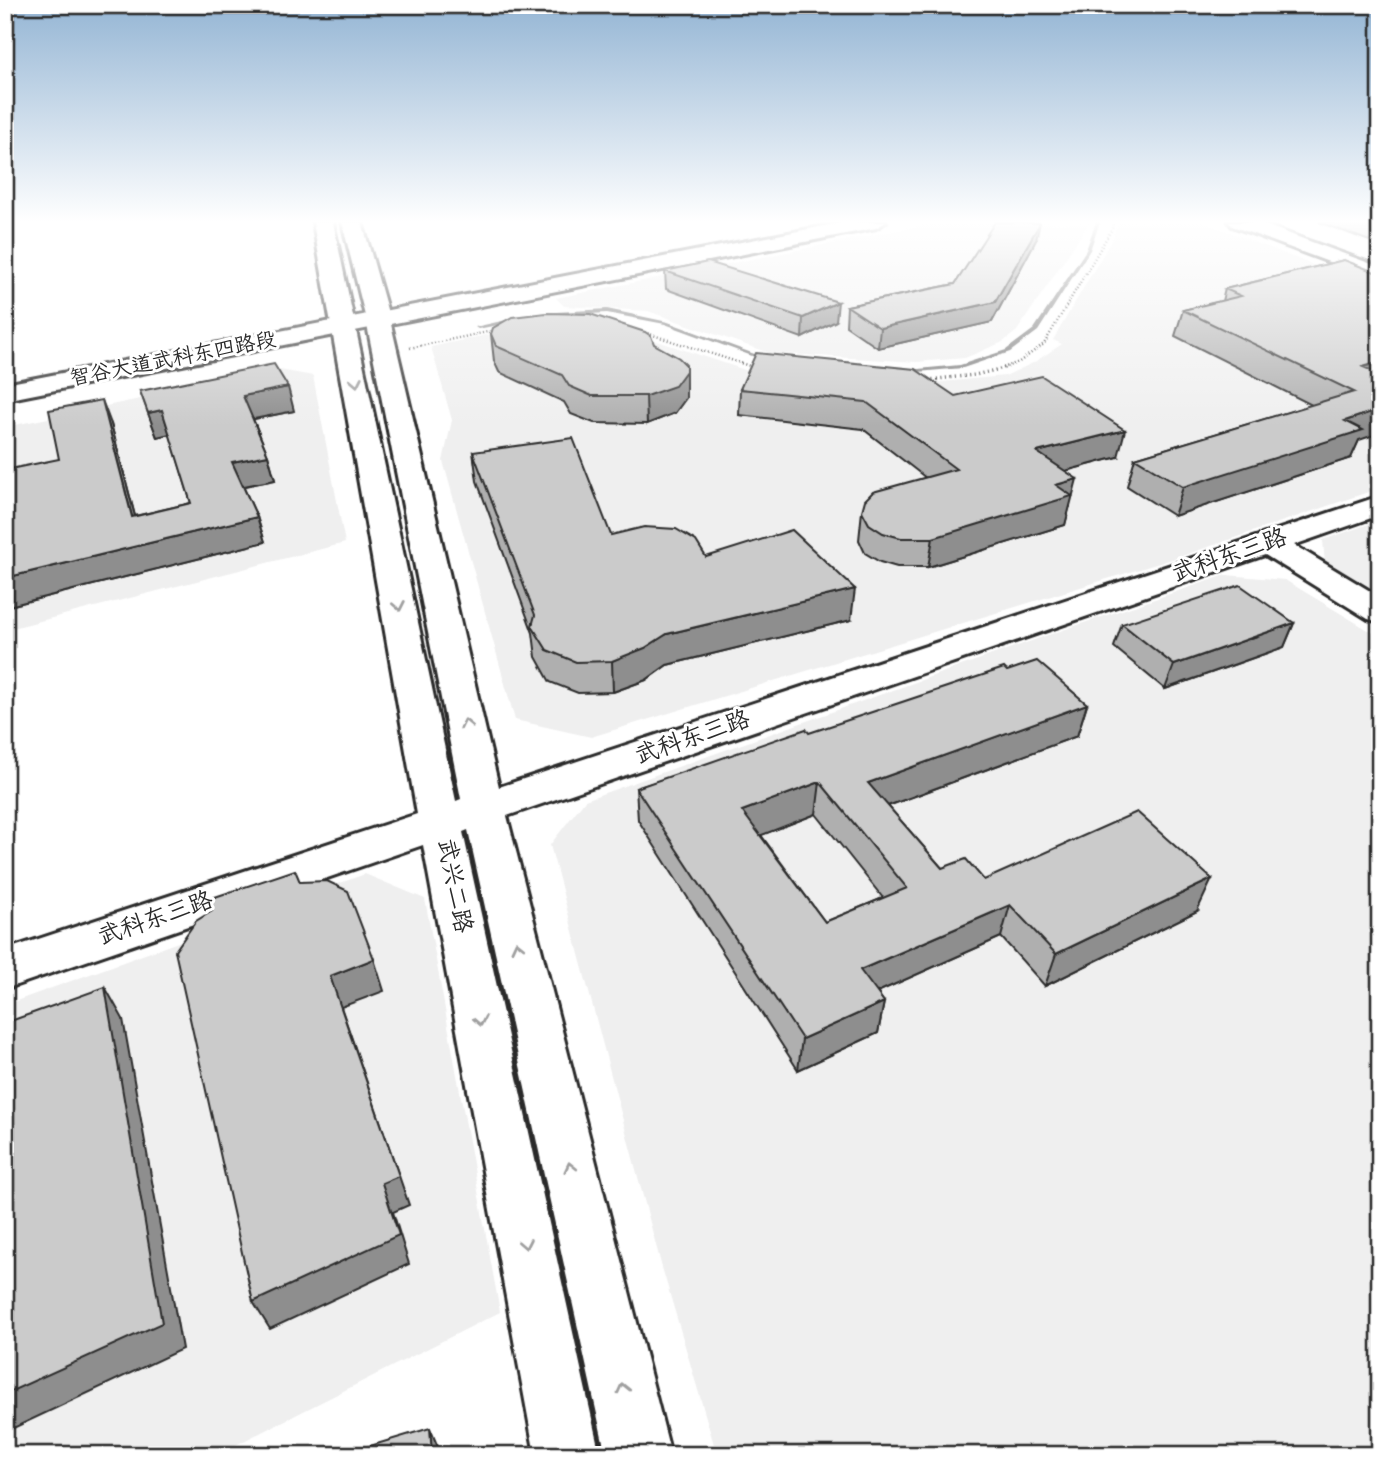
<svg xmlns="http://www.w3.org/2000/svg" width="1385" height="1460" font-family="'Indie Flower','LXGW WenKai TC',sans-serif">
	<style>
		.built { fill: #efefef }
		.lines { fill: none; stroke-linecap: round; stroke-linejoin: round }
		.stream { fill: #7e7e7e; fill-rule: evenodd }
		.minor-casing { stroke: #2b2b2b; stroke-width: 6 }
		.major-casing { stroke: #2b2b2b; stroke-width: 6 }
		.path-far1 { stroke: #2b2b2b; stroke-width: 2.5; stroke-dasharray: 1 2.5; stroke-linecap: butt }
		.path { stroke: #2b2b2b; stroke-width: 3.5; stroke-dasharray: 1 3.5; stroke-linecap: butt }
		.minor { fill: #fff; fill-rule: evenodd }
		.major { fill: #fff; fill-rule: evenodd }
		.wall { fill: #afafaf; stroke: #2b2b2b; stroke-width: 2; fill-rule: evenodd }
		.shaded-wall { fill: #8e8e8e; stroke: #2b2b2b; stroke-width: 2 }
		.building { fill: #cbcbcb; stroke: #2b2b2b; stroke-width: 2; fill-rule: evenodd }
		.oneway { stroke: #a0a0a0 }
		.labels { text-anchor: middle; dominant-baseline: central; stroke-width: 6; stroke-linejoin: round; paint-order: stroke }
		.far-street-label { font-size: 21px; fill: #2b2b2b; stroke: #fff }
		.street-label { font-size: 24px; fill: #2b2b2b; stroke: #fff }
	</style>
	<rect width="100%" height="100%" fill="#fff"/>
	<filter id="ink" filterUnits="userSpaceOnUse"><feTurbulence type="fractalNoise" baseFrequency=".0143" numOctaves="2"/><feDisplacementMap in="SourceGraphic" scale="14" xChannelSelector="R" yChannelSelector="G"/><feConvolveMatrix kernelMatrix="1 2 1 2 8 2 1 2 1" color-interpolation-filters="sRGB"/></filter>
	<g filter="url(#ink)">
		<!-- built -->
		<path class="built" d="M940,222L1089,223L1017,331L1003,342L965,358L917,362L769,353L648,311L564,306L556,298Z
			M1117,222H1203L1380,291V488L1179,557L591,737L515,720L443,461L452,420L431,347L500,332L642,336L748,371L796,381L919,384L1005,376L1033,363L1062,344L1053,340L1114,236Z
			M280,370L313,376L345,543L5,630V427Z
			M1380,520V598L1325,565L1323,540Z
			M1226,575L1285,580L1380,637V1455H717L661,1264L550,845L585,800L1048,635Z
			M365,874L425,899L500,1312L216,1455H5V1005Z"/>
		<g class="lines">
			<!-- stream -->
			<path class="stream" d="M1096,222H1100L1090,250L1038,331L1010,352L963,368L906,373V371L908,370L960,365L1006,350L1034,329L1086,250Z
				M607,309L668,322L768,359L763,360L665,324L607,313L539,317L536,315L539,313Z
				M515,318L518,320L517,321L478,329L475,327Z"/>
			<defs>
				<path id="minor" d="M313,222H333L456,801L461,799L366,320L342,222H362L390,320L499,787L1380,496V515L1294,545L1380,597V622L1368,619L1265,555L507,816L671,1455H606L468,830L463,832L600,1455H535L423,845L5,989V950L417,814Z
					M1229,222H1257L1380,267V281L1232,226Z"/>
				<path id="major" d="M845,222H886L876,228L5,400V384Z"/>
			</defs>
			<!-- minor casing -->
			<use href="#minor" class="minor-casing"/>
			<!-- major casing -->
			<use href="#major" class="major-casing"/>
			<!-- path-far1 -->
			<path class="path-far1" d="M631,328L756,368
				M410,348L497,330
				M1003,368L1019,362L1044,344L1113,227L1112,222"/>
			<!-- path -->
			<path class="path" d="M752,367L756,368
				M928,380L975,375L1008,367"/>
			<!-- minor -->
			<use href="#minor" class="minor"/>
			<!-- major -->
			<use href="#major" class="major"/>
		</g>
		<!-- wall -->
		<path class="wall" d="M1319,222H1380V245Z
			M1036,240L992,322L878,348L846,326L847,306L955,284Z
			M1344,260L1359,440L1351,458L1174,516L1127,486L1135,458L1312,405L1175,336L1183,310L1222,301L1225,289Z
			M665,271L836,321L802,338L666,289Z
			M491,334L654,344L686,371V398L675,413L647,424L594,423L571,414L564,402L499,372L494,361Z
			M740,389L955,396L1118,457L1065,471L1070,507L1069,508L1065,525L928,567H897L880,562L865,553L859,540L862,511L926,478L863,429L739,415Z
			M140,391L294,411L253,419L268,455L275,480L243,486L257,517L265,542L5,607L59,459L111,424L135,516L191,503L170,434L157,437Z
			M473,452L611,535L706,557L851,620L667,665L646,680L613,692L578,693L550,682L536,657L533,633L477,481Z
			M1294,623L1284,647L1165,689L1114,647L1122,624Z
			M1007,671L1087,704L1077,736L888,806L942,868L984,880L1197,911L1045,986L1001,937L877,992L884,1002L878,1033L798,1070L638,820L636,788ZM816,814L883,898L825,922L761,835Z"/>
		<!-- shaded-wall -->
		<path class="shaded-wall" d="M1040,223L1036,240L992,322L878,348L880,328L995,302Z
			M838,302L836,321L802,338L803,318Z
			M1380,362V385L1363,367Z
			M686,371V398L675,413L647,424L646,396Z
			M288,387L294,411L249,420L243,396Z
			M102,400L111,424L142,543L132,517Z
			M1380,409V433L1359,440L1351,458L1174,516L1183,487L1345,421Z
			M162,410L170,434L157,437L148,413Z
			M1125,430L1118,457L1031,480L1037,452Z
			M268,455L275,480L239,487L232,462Z
			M1077,479L1065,525L928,567L933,538L1056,485Z
			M257,517L265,542L5,607V578Z
			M855,589L851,620L667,665L646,680L613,692L612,661L667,634Z
			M1294,623L1284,647L1165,689L1174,665Z
			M1087,704L1077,736L863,815L868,783Z
			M820,782L816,814L741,843L742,811Z
			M1212,879L1197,911L1045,986L1056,954Z
			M1010,905L1001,937L855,1002L860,970Z
			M374,959L384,991L341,1007L409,1205L393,1212L409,1264L270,1329L253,1302L382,1183L330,976Z
			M105,987L123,1019L182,1349L5,1432V1394Z
			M884,1002L878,1033L798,1070L802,1039Z
			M430,1428L440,1452V1455H432Z"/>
		<!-- building -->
		<path class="building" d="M995,222L1040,223L995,302L880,328L847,306L955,284Z
			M1344,260L1380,274V362L1363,367L1380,374V409L1345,421L1363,430L1183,487L1135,458L1354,392L1183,310L1241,296L1225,289Z
			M708,262L838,302L803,318L665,271Z
			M546,313L590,314L645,332L651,336L654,344L679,358L686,365V371L675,386L646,396H592L569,386L562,375L496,346L491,334L493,328L512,317Z
			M756,353L915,369L955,396L1042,376L1125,430L1037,452L1077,479L1056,485L1072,496L933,538H901L883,533L869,524L862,511L865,500L873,492L956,469L866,402L740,389Z
			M274,364L288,387L243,396L268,455L232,462L257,517L5,578V470L59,459L49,410L102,400L132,517L191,503L162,410L148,413L140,391Z
			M573,438L611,535L644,527L676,529L696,541L706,557L792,530L855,589L667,634L645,648L612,661L576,662L547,650L532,626L535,615L473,452Z
			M1240,585L1294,623L1174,665L1122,624Z
			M1037,661L1087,704L868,783L942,868L966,859L984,880L1137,812L1212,879L1056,954L1010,905L860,970L884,1002L802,1039L636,788L806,729L809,733L1004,668L1007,671ZM820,782L907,888L825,922L742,811Z
			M295,870L300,882L327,881L348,891L374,959L330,976L399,1176L382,1183L399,1235L253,1302L175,951L196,921L212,911L209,899Z
			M105,987L162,1323L5,1394V1023Z
			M430,1428L432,1455H340Z"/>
		<!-- one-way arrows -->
		<defs><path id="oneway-chevron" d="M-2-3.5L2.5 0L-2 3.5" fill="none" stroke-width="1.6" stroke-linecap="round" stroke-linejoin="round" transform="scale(1.75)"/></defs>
		<g class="oneway">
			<use href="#oneway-chevron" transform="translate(356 382) rotate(79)"/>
			<use href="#oneway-chevron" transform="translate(399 606) rotate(79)"/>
			<use href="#oneway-chevron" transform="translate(466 724) rotate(-102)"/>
			<use href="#oneway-chevron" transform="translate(517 946) rotate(-103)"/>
			<use href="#oneway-chevron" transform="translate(480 1021) rotate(79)"/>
			<use href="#oneway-chevron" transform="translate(570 1167) rotate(-103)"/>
			<use href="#oneway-chevron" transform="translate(525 1244) rotate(79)"/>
			<use href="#oneway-chevron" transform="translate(623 1388) rotate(-103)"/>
		</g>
	</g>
	<!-- sky -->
	<linearGradient id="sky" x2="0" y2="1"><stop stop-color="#94b5d4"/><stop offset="0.52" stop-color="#fff"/><stop offset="1" stop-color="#fff" stop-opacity="0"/></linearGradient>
	<rect width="1385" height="426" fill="url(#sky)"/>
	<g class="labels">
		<!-- far-street labels -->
		<g class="far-street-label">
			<text transform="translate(173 360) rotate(-11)">智谷大道武科东四路段</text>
		</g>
		<!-- street labels -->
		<g class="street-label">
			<text transform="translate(1230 557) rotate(-19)">武科东三路</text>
			<text transform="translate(693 739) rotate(-19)">武科东三路</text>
			<text transform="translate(453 886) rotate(79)">武兴二路</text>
			<text transform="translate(156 920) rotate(-19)">武科东三路</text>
		</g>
	</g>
	<!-- margin -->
	<rect width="1385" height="1460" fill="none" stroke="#fff" stroke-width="28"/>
	<rect x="14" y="14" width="1357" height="1432" fill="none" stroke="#2b2b2b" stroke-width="2.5" filter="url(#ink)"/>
</svg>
